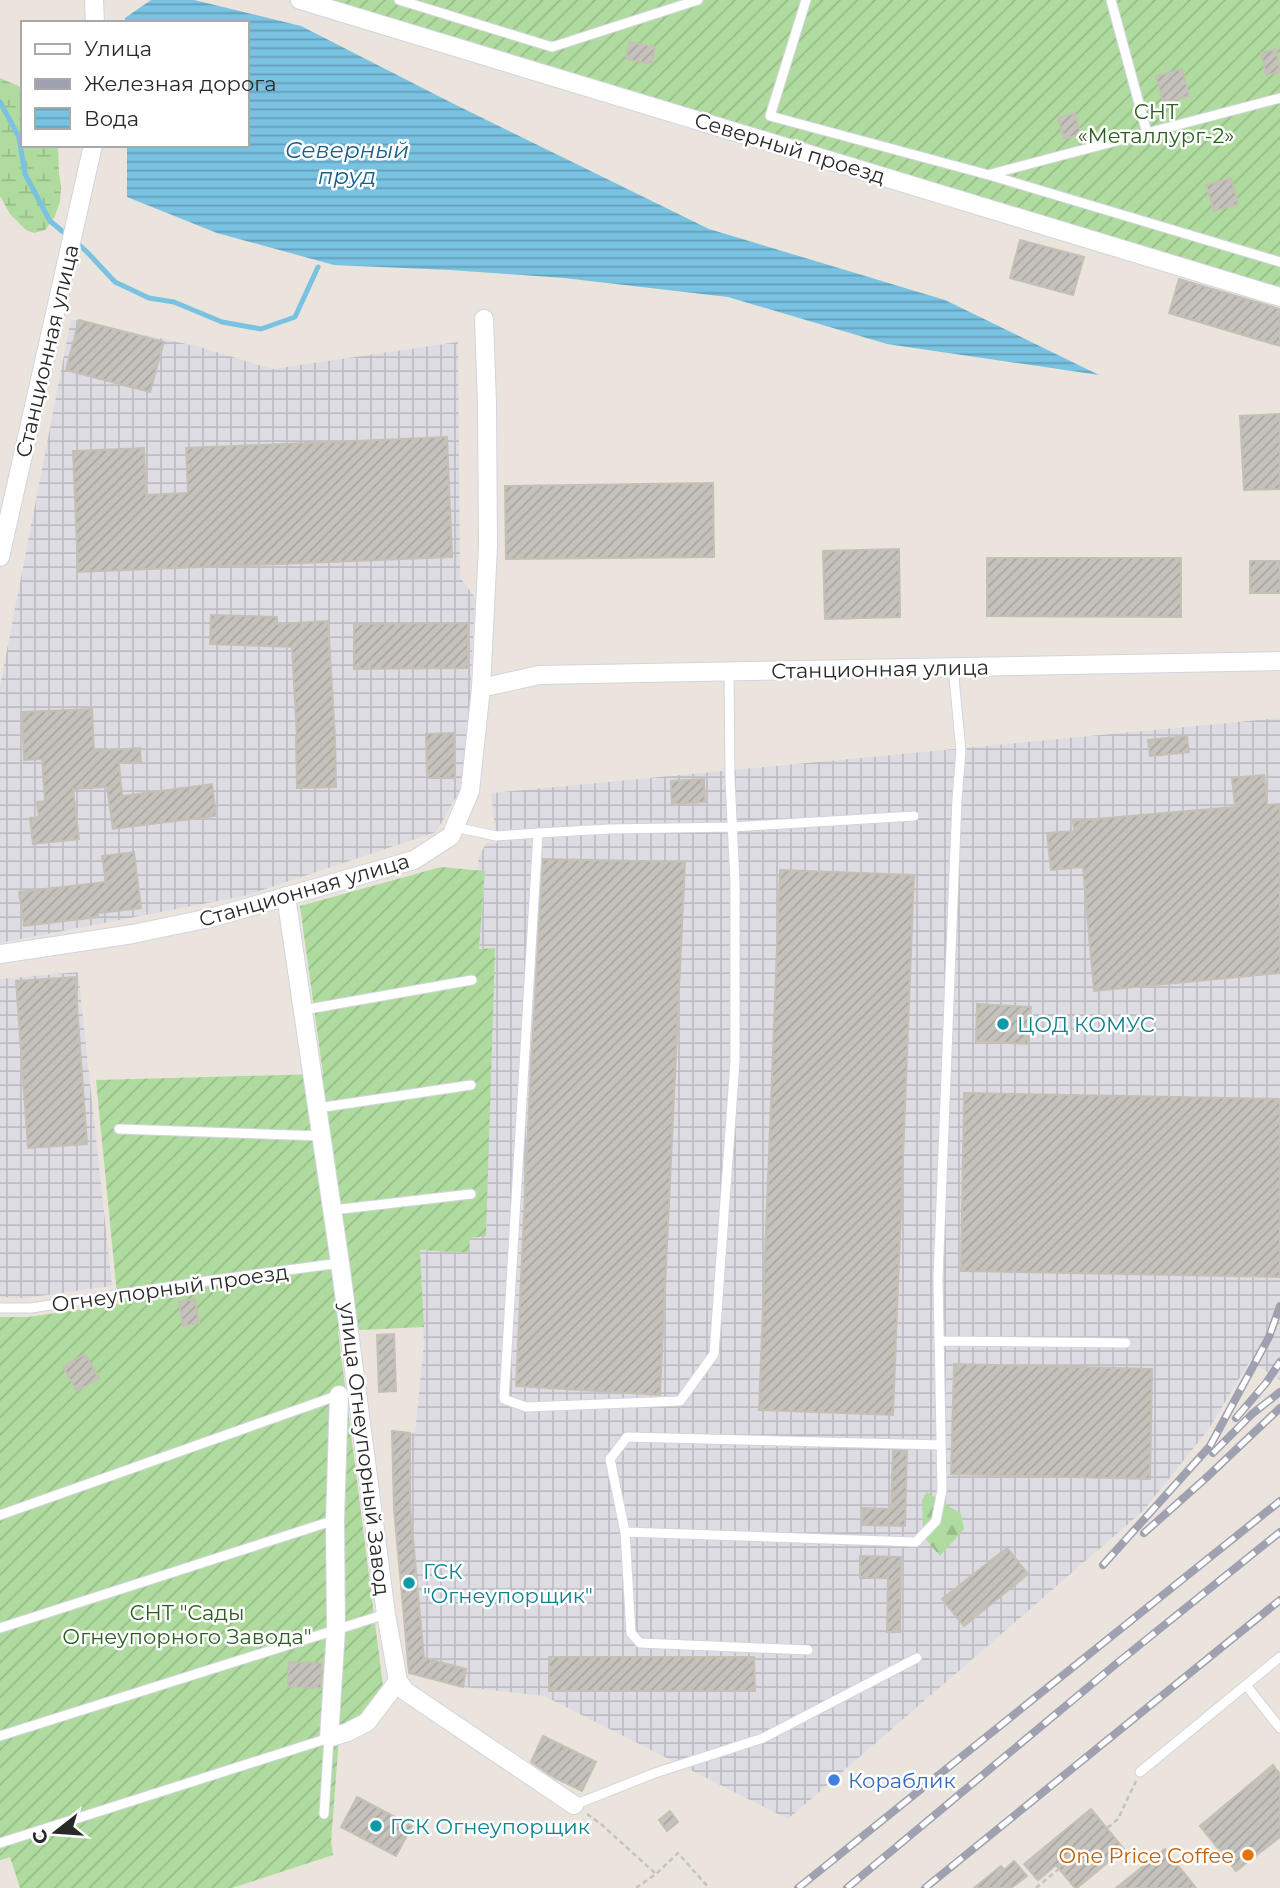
<svg xmlns="http://www.w3.org/2000/svg" width="1280" height="1888" font-family="Montserrat,sans-serif">
	<style>
		.industrial { fill: url(#industrial-grid) }
		.forest { fill: url(#forest-firs) }
		.wetland { fill: url(#wetland-marsh) }
		.garden { fill: url(#garden-furrows) }
		.water { fill: url(#water-rules) }
		.lines { fill: none; stroke-linecap: round; stroke-linejoin: round }
		.stream { stroke: #79c2e2; stroke-width: 5 }
		.building { fill: url(#building-hatch); stroke: #c5c0b6; stroke-width: 2 }
		.lane-casing { stroke: #d1d4e0; stroke-width: 11 }
		.street-casing { stroke: #d1d4e0; stroke-width: 20 }
		.path { stroke: #c3c3c3; stroke-width: 2.5; stroke-dasharray: 5 3.5; stroke-linecap: butt }
		.lane { stroke: #fff; stroke-width: 9 }
		.street { stroke: #fff; stroke-width: 18 }
		.rail-casing { stroke: #9fa1b1; stroke-width: 8 }
		.rail { stroke: #fff; stroke-width: 5; stroke-dasharray: 16; stroke-linecap: butt }
		.culture-dot { fill: #0f9aa8; stroke: #fff; stroke-width: 2.5 }
		.shop-dot { fill: #3f7fe0; stroke: #fff; stroke-width: 2.5 }
		.food-dot { fill: #e8710a; stroke: #fff; stroke-width: 2.5 }
		.labels { text-anchor: middle; dominant-baseline: central; stroke-width: 5; stroke-linejoin: round; paint-order: stroke }
		.park-label { font-size: 21px; fill: #2b5e21; stroke: #fff }
		.street-label { font-size: 21px; fill: #292929; stroke: #fff }
		.culture-label { font-size: 21px; fill: #0d838f; stroke: #fff; text-anchor: start }
		.shop-label { font-size: 21px; fill: #366cbe; stroke: #fff; text-anchor: start }
		.food-label { font-size: 21px; fill: #c56008; stroke: #fff; text-anchor: end }
		.water-label { font-size: 23px; font-style: italic; fill: #1a618b; stroke: #fff }
	</style>
	<defs>
		<pattern id="industrial-grid" width="8" height="8" patternUnits="userSpaceOnUse" patternTransform="scale(1.75)"><rect width="8" height="8" fill="#dedce3"/><path d="M0 4h8M4 0v8" fill="none" stroke="#bebdc3"/></pattern>
		<pattern id="forest-firs" width="22" height="20" patternUnits="userSpaceOnUse" patternTransform="scale(1.75)"><rect width="22" height="20" fill="#b0db9e"/><path d="M5 1l3.5 6h-7zM16 11l3.5 6h-7z" fill="#97bc88"/></pattern>
		<pattern id="wetland-marsh" width="20" height="14" patternUnits="userSpaceOnUse" patternTransform="scale(1.75)"><rect width="20" height="14" fill="#b0db9e"/><path d="M1 5h8M5 5V1M11 12h8M15 12V8" fill="none" stroke="#97bc88"/></pattern>
		<pattern id="garden-furrows" width="10" height="10" patternUnits="userSpaceOnUse" patternTransform="scale(1.75)"><rect width="10" height="10" fill="#b0db9e"/><path d="M-1 1l2-2M0 10L10 0M9 11l2-2" fill="none" stroke="#97bc88"/></pattern>
		<pattern id="water-rules" width="6" height="5" patternUnits="userSpaceOnUse" patternTransform="scale(1.75)"><rect width="6" height="5" fill="#79c2e2"/><path d="M0 2.5h6" fill="none" stroke="#639eb7"/></pattern>
		<pattern id="building-hatch" width="6" height="6" patternUnits="userSpaceOnUse" patternTransform="scale(1.75)"><rect width="6" height="6" fill="#c5c1bb"/><path d="M-1 1l2-2M0 6l6-6M5 7l2-2" fill="none" stroke="#a9a6a1"/></pattern>
	</defs>
	<rect width="100%" height="100%" fill="#eae4dc"/>
	<!-- industrial -->
	<path class="industrial" d="M71,319L200,347L272,369L458,342L460,577L475,598L466,780L436,832L244,896L0,943V686Z
		M1280,718V1380L1250,1361L1208,1430L1143,1511L788,1819L544,1696L463,1687L466,1669L424,1658L410,1506V1433H415L424,1343L420,1250L469,1253L470,1238L486,1235L494,948L479,949L485,872L477,873L479,857L486,843H497L491,793Z
		M78,972L112,1286L24,1298L0,1297V979Z"/>
	<!-- forest -->
	<path class="forest" d="M927,1492L961,1514L964,1529L940,1556L923,1536L922,1500Z"/>
	<!-- wetland -->
	<path class="wetland" d="M0,78L23,88V145H58L59,173L61,186L60,202L54,218L45,230L34,233L26,230L10,214L0,196Z"/>
	<!-- garden -->
	<path class="garden" d="M327,0H1280V288Z
		M441,867L485,871L479,949L495,948L486,1236L470,1238L469,1253L420,1250L424,1327L338,1331L384,1694L339,1738L331,1842L333,1855L232,1888H20L10,1857L0,1860V1317H28L118,1304L96,1080L323,1074L300,906Z"/>
	<!-- water -->
	<path class="water" d="M151,0H194L301,26L454,104L709,229L945,300L1099,375L887,344L728,297L564,278L450,270L334,265L217,233L127,197V145H247V23H125V18Z"/>
	<g class="lines">
		<!-- stream -->
		<path class="stream" d="M0,102L19,137L25,174L50,221L68,236
			M76,242L87,252L115,282L149,298L174,302L222,322L261,329L295,317L318,267"/>
	</g>
	<!-- building -->
	<path class="building" d="M629,42L655,47L652,64L626,59Z
		M1276,49L1280,72L1266,75L1261,53Z
		M1182,69L1189,96L1163,103L1156,76Z
		M1075,113L1081,134L1064,139L1058,118Z
		M1231,178L1238,204L1214,211L1206,185Z
		M1020,240L1084,257L1073,295L1010,278Z
		M1179,279L1280,309V346L1169,313Z
		M79,320L164,342L150,392L66,370Z
		M1280,414V489L1244,490L1240,416Z
		M447,437L452,557L78,572L73,451L144,448L146,495L188,493L186,448Z
		M713,483L714,557L506,559L505,486Z
		M899,549L900,617L825,619L823,551Z
		M987,558H1181V617L987,616Z
		M1250,561H1280V593H1250Z
		M211,615L277,617V624L328,621L335,737L336,787L297,788L296,737H297L292,647L210,644Z
		M468,623V668L354,669V624Z
		M92,709L94,751L140,748L141,762L119,763L122,796L212,784L216,816L113,829L107,787L73,789L79,839L33,844L30,818L39,817L37,802L45,801L42,759L24,760L22,712Z
		M454,733L455,778H427L426,734Z
		M1187,736L1189,752L1150,756L1148,740Z
		M1264,775L1267,805L1280,804V973L1094,991L1083,867L1051,870L1047,833L1074,831L1073,821L1235,807L1232,778Z
		M704,779L705,802L672,804L671,781Z
		M134,852L141,908L98,913V917L24,926L19,892L106,882L102,856Z
		M543,859L685,862L660,1395L516,1386L531,1065Z
		M780,870L914,875L893,1415L759,1410Z
		M75,977L87,1144L28,1148L16,981Z
		M977,1004L1031,1007L1028,1044L976,1041Z
		M964,1093L1280,1099V1277L961,1271Z
		M195,1299L199,1323L183,1326L179,1302Z
		M394,1334L396,1391L379,1392L377,1335Z
		M85,1354L99,1378L77,1391L63,1367Z
		M954,1364L1152,1369L1150,1479L951,1474Z
		M392,1431L410,1433V1506L424,1658L466,1669L463,1687L409,1673L394,1509Z
		M893,1451H907L905,1526L862,1525L863,1508L891,1509Z
		M1007,1548L1028,1574L964,1626L942,1599Z
		M860,1556L901,1557L900,1632H887L888,1578H860Z
		M549,1657H754L755,1691H549Z
		M289,1662L322,1663L321,1688L288,1687Z
		M543,1736L596,1762L582,1791L553,1777L531,1762Z
		M1273,1765L1280,1774V1837L1236,1871L1200,1826Z
		M357,1797L412,1826L396,1856L341,1827Z
		M1091,1809L1124,1849L1077,1888H1075L1056,1865L1038,1880L1024,1864Z
		M670,1811L678,1822L667,1831L659,1820Z
		M1165,1849L1196,1888H1116Z
		M1014,1861L1027,1876L1011,1888H974L1001,1866L1004,1870Z"/>
	<g class="lines">
		<defs>
			<path id="lane" d="M399,0L552,47L698,0
				M806,0L770,116L989,175L1280,262
				M1111,0L1147,133
				M991,174L1280,98
				M455,827L496,836L538,833L504,1399L526,1407L680,1401L714,1354L735,1061V883L730,779L729,672
				M538,833L610,829L733,827L914,816
				M303,1010L472,980
				M318,1108L471,1085
				M119,1129L322,1136
				M333,1210L471,1194
				M0,1308H31L207,1281L340,1263
				M939,1341L1126,1343
				M941,1445L627,1437L610,1459L625,1532L916,1542L936,1521L942,1490L938,1279L957,799L961,751L953,667
				M0,1515L339,1395
				M625,1532L631,1633L640,1643L808,1650
				M0,1628L335,1520
				M1280,1657L1246,1685L1280,1728
				M0,1736L386,1614
				M1140,1772L1246,1685
				M574,1805L655,1773L763,1738L917,1658
				M0,1843L329,1738L324,1814"/>
			<path id="street" d="M94,0L95,23
				M300,0L1280,297
				M0,557L93,145
				M481,688L539,675L1280,661
				M286,896L340,1263L386,1614L398,1681L405,1691L574,1805
				M0,954L133,934L214,917L414,860L451,836L470,791L481,688L488,546L487,404L484,319
				M339,1395L335,1520L336,1629L329,1738L348,1732L367,1722L398,1681"/>
		</defs>
		<!-- lane casing -->
		<use href="#lane" class="lane-casing"/>
		<!-- street casing -->
		<use href="#street" class="street-casing"/>
		<!-- path -->
		<path class="path" d="M587,1814L602,1825L656,1874
			M636,1888L656,1874L678,1853L709,1888
			M1036,1888L1118,1819L1136,1781"/>
		<!-- lane -->
		<use href="#lane" class="lane"/>
		<!-- street -->
		<use href="#street" class="street"/>
		<defs>
			<path id="rail" d="M1236,1418L1266,1383L1280,1362
				M1213,1453L1252,1414L1280,1392
				M1144,1533L1206,1478L1280,1408
				M1103,1565L1210,1446L1269,1337L1280,1306
				M798,1888L1280,1501
				M847,1888L1116,1664L1280,1532
				M925,1888L1280,1600"/>
		</defs>
		<!-- rail casing -->
		<use href="#rail" class="rail-casing"/>
		<!-- rail -->
		<use href="#rail" class="rail"/>
	</g>
	<!-- markers -->
	<g class="culture-dot">
		<circle cx="1003" cy="1024" r="7"/>
		<circle cx="409" cy="1583" r="7"/>
		<circle cx="376" cy="1826" r="7"/>
	</g>
	<circle class="shop-dot" cx="834" cy="1780" r="7"/>
	<circle class="food-dot" cx="1248" cy="1855" r="7"/>
	<g class="labels">
		<!-- park labels -->
		<g class="park-label">
			<text x="1156" y="111">СНТ<tspan x="1156" dy="24">«Металлург-2»</tspan></text>
			<text x="187" y="1612">СНТ "Сады<tspan x="187" dy="24">Огнеупорного Завода"</tspan></text>
		</g>
		<!-- street labels -->
		<g class="street-label">
			<text transform="translate(790 148) rotate(17)">Северный проезд</text>
			<text transform="translate(47 351) rotate(-77)">Станционная улица</text>
			<text transform="translate(880 669) rotate(-1)">Станционная улица</text>
			<text transform="translate(304 890) rotate(-16)">Станционная улица</text>
			<text transform="translate(170 1288) rotate(-8)">Огнеупорный проезд</text>
			<text transform="translate(365 1449) rotate(83)">улица Огнеупорный Завод</text>
		</g>
		<!-- culture labels -->
		<g class="culture-label">
			<text x="1017" y="1024">ЦОД КОМУС</text>
			<text x="423" y="1571">ГСК<tspan x="423" dy="24">"Огнеупорщик"</tspan></text>
			<text x="390" y="1826">ГСК Огнеупорщик</text>
		</g>
		<!-- shop labels -->
		<g class="shop-label">
			<text x="848" y="1780">Кораблик</text>
		</g>
		<!-- food labels -->
		<g class="food-label">
			<text x="1234" y="1855">One Price Coffee</text>
		</g>
		<!-- water labels -->
		<g class="water-label">
			<text x="347" y="150">Северный<tspan x="347" dy="26">пруд</tspan></text>
		</g>
	</g>
	<!-- legend -->
	<rect x="21" y="21" width="228" height="126" fill="#ffffff" stroke="#a9a9a9" stroke-width="2"/>
	<rect x="35" y="44" width="35" height="10" fill="#ffffff" stroke="#a9a9a9" stroke-width="2"/>
	<text x="84" y="56" font-size="21" fill="#292929">Улица</text>
	<rect x="35" y="79" width="35" height="10" fill="#9fa1b1" stroke="#a9a9a9" stroke-width="2"/>
	<text x="84" y="91" font-size="21" fill="#292929">Железная дорога</text>
	<rect x="35" y="108" width="35" height="21" fill="url(#water-rules)" stroke="#a9a9a9" stroke-width="2"/>
	<text x="84" y="126" font-size="21" fill="#292929">Вода</text>
	<!-- north arrow -->
	<g transform="translate(56 1832) rotate(253)" stroke="#ffffff" stroke-width="5" paint-order="stroke">
	<path d="M0-5L12 26L0 18L-12 26Z" fill="#292929"/>
	<text y="-10" font-size="19" font-weight="bold" text-anchor="middle" fill="#292929">С</text>
	</g>
</svg>
